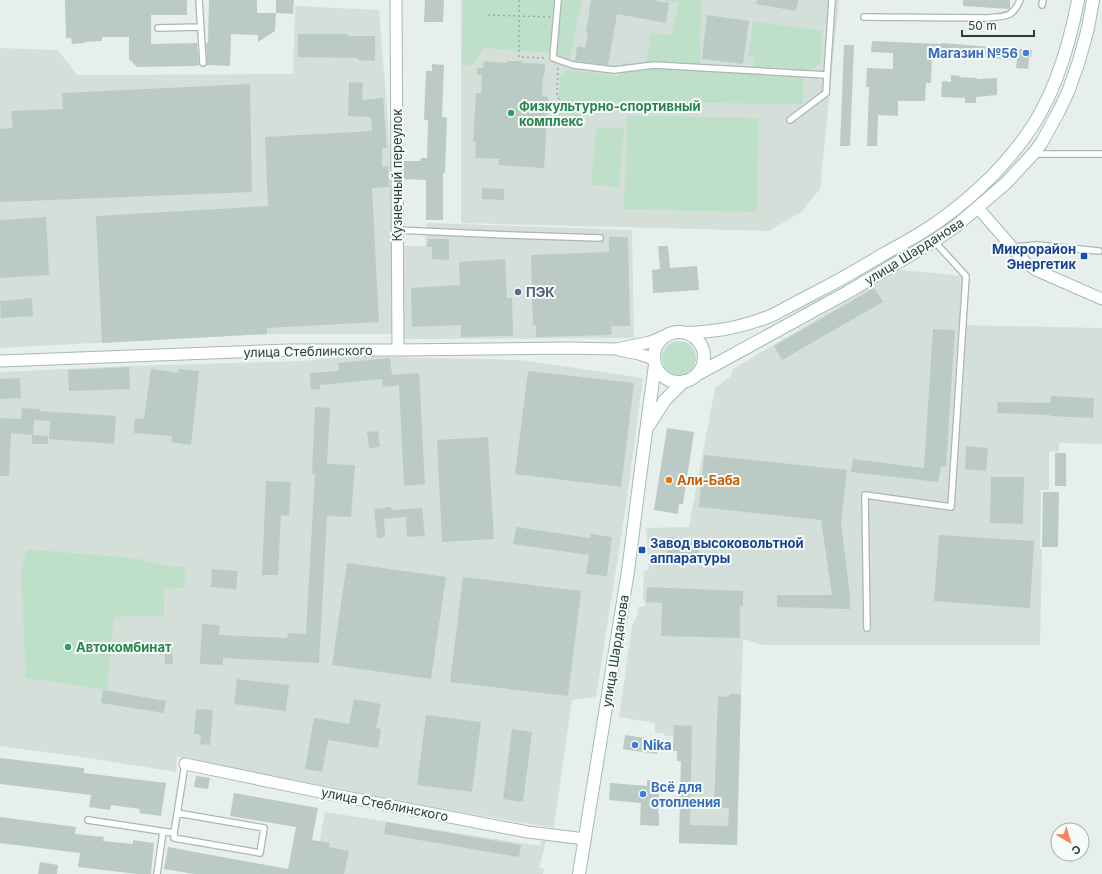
<svg xmlns="http://www.w3.org/2000/svg" width="1102" height="874" font-family="Inter,sans-serif">
	<style>
		.built { fill: #d4dfda; fill-rule: evenodd }
		.green { fill: #bfe0c8 }
		.building { fill: #bbcac4 }
		.lines { fill: none; stroke-linecap: round; stroke-linejoin: round }
		.service-casing { stroke: #a8b8b2; stroke-width: 8 }
		.minor-casing { stroke: #a8b8b2; stroke-width: 13 }
		.secondary-casing { stroke: #a4bbb3; stroke-width: 14 }
		.path { stroke: #86b3a5; stroke-width: 1.5; stroke-dasharray: 2 3; stroke-linecap: butt }
		.service { stroke: #fff; stroke-width: 5.5 }
		.minor { stroke: #fff; stroke-width: 11 }
		.secondary { stroke: #fff; stroke-width: 12 }
		.shop-dot { fill: #3f7fe0; stroke: #f7fbf9; stroke-width: 1.5 }
		.leisure-dot { fill: #2e9e5b; stroke: #f7fbf9; stroke-width: 1.5 }
		.transit-dot { fill: #1a4fb4; stroke: #f7fbf9; stroke-width: 1.5 }
		.service-dot { fill: #5c6f8a; stroke: #f7fbf9; stroke-width: 1.5 }
		.food-dot { fill: #e8710a; stroke: #f7fbf9; stroke-width: 1.5 }
		.labels { text-anchor: middle; dominant-baseline: central; stroke-width: 4; stroke-linejoin: round; paint-order: stroke }
		.shop-label { font-size: 13px; font-weight: bold; fill: #366cbe; stroke: #f7fbf9; text-anchor: start }
		.leisure-label { font-size: 13px; font-weight: bold; fill: #27864d; stroke: #f7fbf9; text-anchor: start }
		.street-label { font-size: 13px; fill: #24423a; stroke: #f7fbf9 }
		.transit-label { font-size: 13px; font-weight: bold; fill: #164399; stroke: #f7fbf9; text-anchor: end }
		.service-label { font-size: 13px; font-weight: bold; fill: #4e5e75; stroke: #f7fbf9; text-anchor: start }
		.food-label { font-size: 13px; font-weight: bold; fill: #c56008; stroke: #f7fbf9; text-anchor: start }
	</style>
	<rect width="100%" height="100%" fill="#e6efeb"/>
	<!-- built -->
	<path class="built" d="M461,0H839L820,189L801,212L769,231L461,223Z
		M295,6L379,10L393,184L395,334H267L0,348V48L58,50L77,75L293,74Z
		M427,223L632,230L634,338L404,339L401,246H425Z
		M899,270L966,276L963,325L1102,328V444L1059,443V451L1049,452V490H1041L1040,549H1042L1040,645H763L752,642L748,640H743L741,694L737,845L679,843L681,762L677,761V752H682V751H673V736H665L664,733H655V723L619,717L632,626L638,613V607L646,606L643,599L644,572L649,569L646,528L689,527L715,388L731,376L733,369Z
		M352,356L521,360L643,378L627,499L596,697L572,700L554,828L407,803L177,757L176,772L88,758L0,746V372L128,366L302,361ZM27,549L137,558L169,566L186,567L165,589L164,616L114,617Z
		M325,812L540,846L541,841H546L539,868L544,869L543,874H314Z"/>
	<!-- green -->
	<path class="green" d="M463,0H582L570,59L550,53L484,48L473,65L462,66Z
		M660,0H701L700,60L701,70L752,73L755,58L748,56L753,21L822,31L820,64L803,73V104L604,102L592,106L588,110L576,131L558,113L560,77L563,73L569,70L619,76L623,63L646,65L651,33L671,35L677,12L678,3Z
		M627,115L759,118L757,212L624,209Z
		M596,127L624,129L619,187L591,185Z
		M662 358a17 17 0 1 1 34 0a17 17 0 1 1-34 0Z
		M27,549L137,558L169,566L186,567L185,588L165,589L164,616L114,617L107,690L26,678L21,577L23,562Z"/>
	<!-- building -->
	<path class="building" d="M65,0H187V15H151V44L197,43L199,65H197V66L137,67L129,59V37H102V41L84,42V43L72,44L71,38H66Z
		M209,0H257V13H276L275,31L258,42V35L231,34L230,66L206,65L207,63L206,43H208Z
		M276,0H294L293,14L276,13Z
		M425,0H444L443,22H424Z
		M591,0H652L669,3L666,23L617,14L608,65L575,61L577,46L585,48L588,33H586Z
		M757,0H798L796,11L756,4Z
		M963,0H1010V9L963,6Z
		M707,15L749,21L743,64L702,59Z
		M298,34H348V36H375V61L358,60V58L298,57Z
		M872,41L941,44V43L1032,50L1031,57H1029L1028,69L1016,68L1017,60L933,53V55H932L931,83H926L925,101H898V116L878,115L877,146H867L869,87H866L867,68L893,69V53L871,52Z
		M844,45H854L850,146H840Z
		M484,61L507,63V61H522V63L545,64L544,77H543L542,96L548,97L544,168L498,165L499,159L475,158L476,142H473L476,93H481L482,75H477V68H483Z
		M432,64L444,65L442,117L447,118L445,173H443V220H426V180L404,179V161H420L421,158H427L428,120H424L426,71H432Z
		M951,75L960,76V77L977,78V79L997,78V95L976,97V103H965V98L941,97L942,81L951,82Z
		M349,82L363,83L362,100L383,98L387,148H382V167L388,166L389,187L372,188L379,322L267,328V334L102,343L96,216L268,206L265,137L372,131L371,117L348,116Z
		M250,84L252,192L0,202V129L13,128L11,111L63,109L62,93Z
		M482,188L504,189V200L482,199Z
		M46,217L49,275L0,278V220Z
		M609,237H628L630,326H611L612,335L536,337V325H533L531,255L609,252Z
		M428,239H449V260L432,259V247H427Z
		M658,246H668L670,268L697,266L699,290L653,293L652,270L660,269Z
		M505,259L507,298H512L513,336L461,337V325L412,327L411,288L460,285L459,262Z
		M874,288L883,302L782,360L774,346Z
		M32,298L33,316L1,318L0,301Z
		M933,329L955,330L946,466H941L938,482L851,472L853,459L924,468Z
		M390,358L392,375L419,373L425,484L404,486L399,385L383,387L382,379L320,385V389L311,390L310,373L339,371L338,363Z
		M129,367L130,389L69,391L68,370Z
		M151,369L179,373V369L199,371L191,445L171,442L172,436L134,433L135,418L144,419Z
		M528,371L634,383L621,487L515,474Z
		M20,378L21,398L0,399V379Z
		M1051,396L1094,398L1093,418L1050,416V415L997,413L998,402L1050,403Z
		M315,407L330,408L327,464L355,465L351,517L327,516L319,663L223,658V665L200,664L202,624L220,625L219,635L287,638L288,633L306,634L315,474H312Z
		M22,408L40,409V411L116,416L114,444L49,439L50,421L34,420L33,435L11,433L9,476H0V418L21,419Z
		M667,428L694,432L683,504H679L678,514L654,510Z
		M378,431L380,447L369,448L367,432Z
		M32,435L48,436V444H32Z
		M488,437L494,539L442,542L437,440Z
		M966,446L988,448L986,471L965,469Z
		M1055,453H1066V486H1055Z
		M704,455L847,470L841,522L850,597V609L777,607V595H832L821,520L699,507Z
		M991,477H1024L1023,524L990,523Z
		M266,481L291,482L289,516L281,515L278,575H262Z
		M1043,492H1059L1058,547H1042Z
		M391,507V510L422,508L425,536L407,537L406,517L384,519L385,537L377,538L374,509Z
		M516,527L590,538L591,534L612,537L607,576L586,574L589,555L513,544Z
		M939,535L1034,541L1030,608L934,601Z
		M668,537L700,540L698,558L666,556Z
		M347,563L446,577L431,679L332,665Z
		M212,569L238,571L236,589L211,587Z
		M463,577L581,591L568,696L450,682Z
		M647,587L743,591V606H740V638L661,636L662,603L646,602Z
		M172,647L173,664H165L164,648Z
		M237,679L289,685L286,711L234,704Z
		M103,690L166,701L164,713L101,703Z
		M729,694H741L737,845L679,843L681,761H677V751H673L674,725L692,726L690,825L728,826L729,808H714L718,696L729,697Z
		M354,699L381,704L376,728L381,729L378,748L328,740L322,772L305,769L314,718L349,724Z
		M196,709L213,710L210,745L200,744L201,735L194,734Z
		M426,715L481,722L472,792L417,785Z
		M512,729L532,732L523,802L503,799Z
		M625,735L659,740L657,754L623,749Z
		M0,758L84,768V773L166,783L161,816L139,813L140,809L111,805L110,810L89,807L91,795L0,784Z
		M196,776L210,778L208,789L194,787Z
		M647,780L660,781L658,814H659V826L640,825L641,803L609,800L610,783L647,786Z
		M234,793L318,808L312,840L330,843L329,847L349,851L344,874H194L164,869L168,847L288,869L296,827L230,816Z
		M0,817L76,827L75,834L104,837L103,841L133,844V840L154,843L151,874H137L78,867L80,853L0,843Z
		M386,822L521,845L519,857L384,834Z
		M40,862L58,865L57,874H38Z"/>
	<g class="lines">
		<defs>
			<path id="service" d="M199,0L203,63
				M558,0L553,58L573,65L614,70L654,65L827,75L826,93L790,120
				M1042,5L1043,0
				M864,17L988,18C1005,16 1013,18 1020,0
				M158,28L200,27
				M827,75L832,0
				M1034,154H1102
				M397,230L507,235L600,238
				M1012,247L1037,245L1099,251
				M867,628L865,495L951,507L966,276L934,241
				M88,820L174,833L185,764
				M174,833V838L260,853L264,828L177,813
				M157,874L163,832"/>
			<path id="minor" d="M396,0L398,350
				M978,208L1026,263L1036,270L1102,299
				M619,350L639,354L654,359
				M0,361L289,350H398L567,348L617,349L650,342L667,335
				M185,764L330,794L528,832L585,839"/>
			<path id="secondary" d="M654 357a25 25 0 1 1 50 0a25 25 0 1 1-50 0Z
				M686,333C714,332 739,328 765,318C772,316 778,312 784,309C797,302 809,296 822,289C842,279 862,267 882,255C896,247 910,240 924,231C962,207 999,173 1025,137C1054,98 1069,47 1078,0
				M698,374L848,292L934,241L956,226L1006,183L1033,154L1042,142L1059,111L1068,92L1079,61L1088,28L1093,0
				M649,425L665,400L684,381
				M579,874L628,571L641,469L655,365"/>
		</defs>
		<!-- service casing -->
		<use href="#service" class="service-casing"/>
		<!-- minor casing -->
		<use href="#minor" class="minor-casing"/>
		<!-- secondary casing -->
		<use href="#secondary" class="secondary-casing"/>
		<!-- path -->
		<path class="path" d="M519,0V57L545,58
			M488,15L550,17
			M558,68L557,97L585,125"/>
		<!-- service -->
		<use href="#service" class="service"/>
		<!-- minor -->
		<use href="#minor" class="minor"/>
		<!-- secondary -->
		<use href="#secondary" class="secondary"/>
	</g>
	<!-- markers -->
	<g class="shop-dot">
		<circle cx="1026" cy="53" r="4"/>
		<circle cx="635" cy="745" r="4"/>
		<circle cx="643" cy="794" r="4"/>
	</g>
	<g class="leisure-dot">
		<circle cx="511" cy="113" r="4"/>
		<circle cx="68" cy="647" r="4"/>
	</g>
	<g class="transit-dot">
		<rect x="1080" y="252" width="8" height="8" rx="2"/>
		<rect x="638" y="546" width="8" height="8" rx="2"/>
	</g>
	<circle class="service-dot" cx="518" cy="292" r="4"/>
	<circle class="food-dot" cx="669" cy="480" r="4"/>
	<g class="labels">
		<!-- shop labels -->
		<g class="shop-label">
			<text x="1018" y="53" text-anchor="end">Магазин №56</text>
			<text x="643" y="745">Nika</text>
			<text x="651" y="787">Всё для<tspan x="651" dy="15">отопления</tspan></text>
		</g>
		<!-- leisure labels -->
		<g class="leisure-label">
			<text x="519" y="106">Физкультурно-спортивный<tspan x="519" dy="15">комплекс</tspan></text>
			<text x="76" y="647">Автокомбинат</text>
		</g>
		<!-- street labels -->
		<g class="street-label">
			<text transform="translate(397 175) rotate(-90)">Кузнечный переулок</text>
			<text transform="translate(914 251) rotate(-32)">улица Шарданова</text>
			<text transform="translate(308 351) rotate(-1)">улица Стеблинского</text>
			<text transform="translate(615 651) rotate(-81)">улица Шарданова</text>
			<text transform="translate(385 804) rotate(11)">улица Стеблинского</text>
		</g>
		<!-- transit labels -->
		<g class="transit-label">
			<text x="1076" y="249">Микрорайон<tspan x="1076" dy="15">Энергетик</tspan></text>
			<text x="650" y="543" text-anchor="start">Завод высоковольтной<tspan x="650" dy="15">аппаратуры</tspan></text>
		</g>
		<!-- service labels -->
		<g class="service-label">
			<text x="526" y="292">ПЭК</text>
		</g>
		<!-- food labels -->
		<g class="food-label">
			<text x="677" y="480">Али-Баба</text>
		</g>
	</g>
	<!-- north arrow -->
	<g transform="translate(1070 842) rotate(142)"><circle r="19" fill="#f7fbf9" stroke="#a3b1ad"/>
	<path d="M0-3L7 15L0 10L-7 15Z" fill="#f4845f"/>
	<text y="-6" font-size="11" font-weight="bold" text-anchor="middle" fill="#24423a">С</text>
	</g>
	<!-- scale -->
	<path d="M962 30v6h72v-6" fill="none" stroke="#24423a" stroke-width="2"/>
	<text x="968" y="30" font-size="12" fill="#24423a" stroke="#f7fbf9" stroke-width="3" paint-order="stroke">50 m</text>
</svg>
